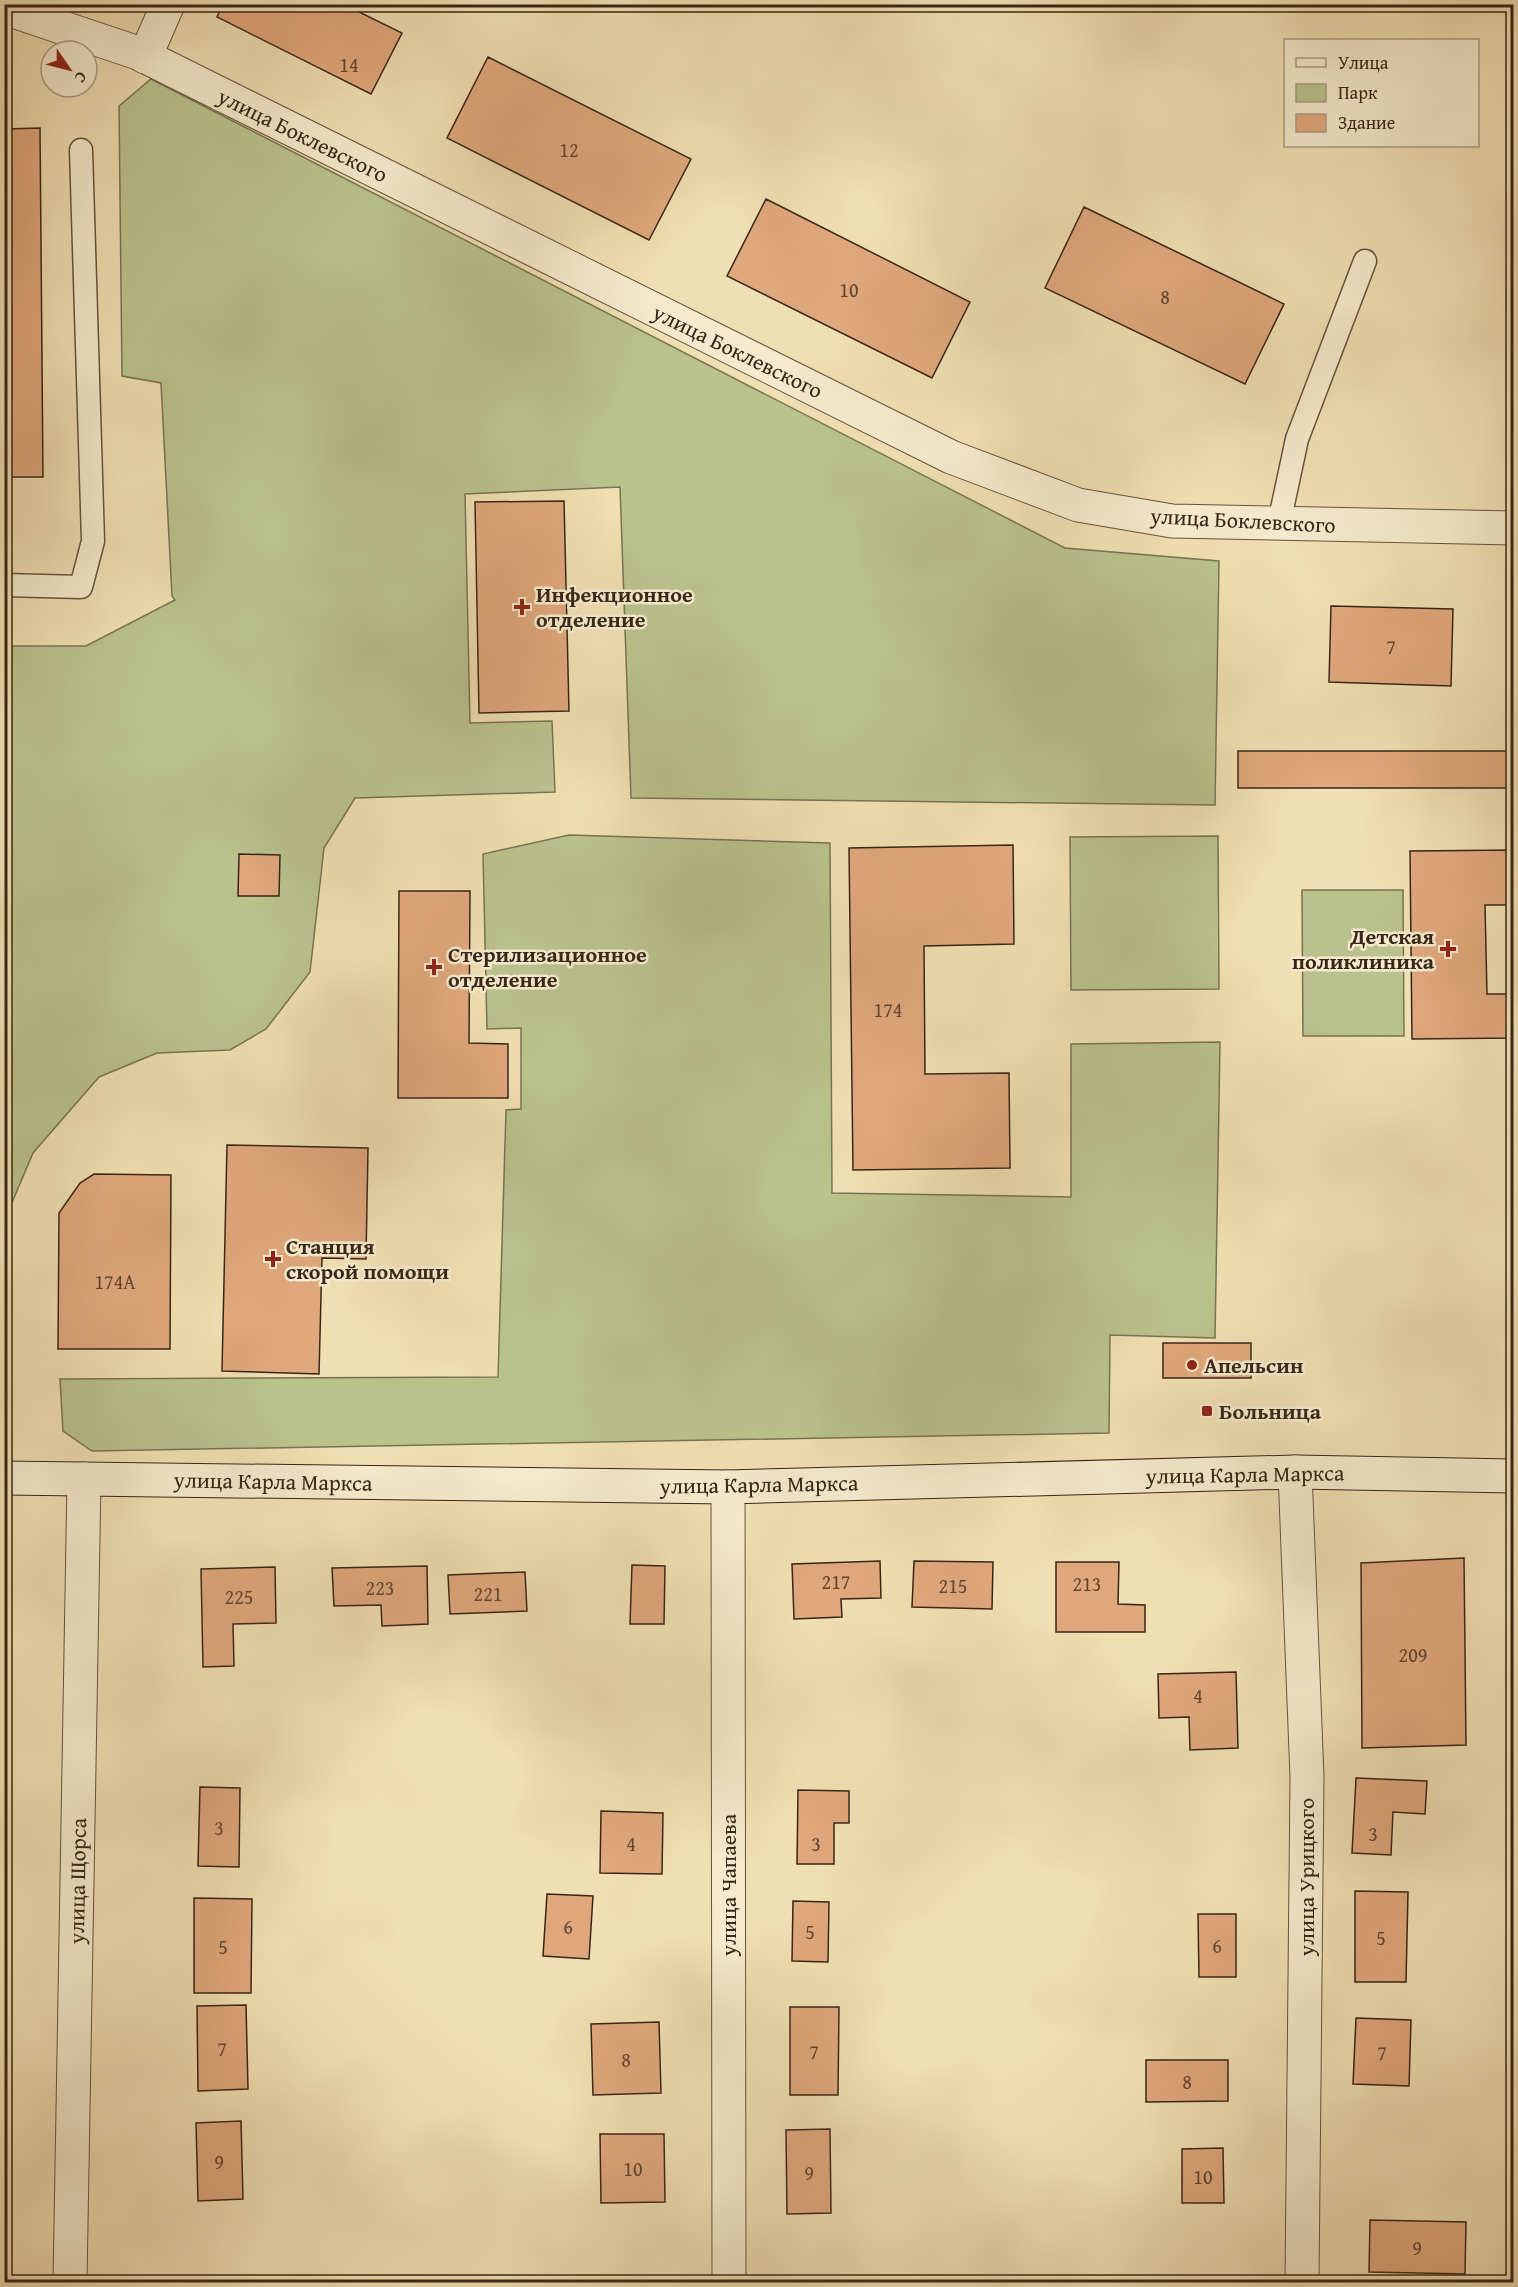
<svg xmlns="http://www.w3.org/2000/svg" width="1518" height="2287" font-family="'Gentium Book Plus',serif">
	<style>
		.green { fill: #b9c28d; stroke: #787452; stroke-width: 1.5 }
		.building { fill: #dfa77c; stroke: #382618; stroke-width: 1.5 }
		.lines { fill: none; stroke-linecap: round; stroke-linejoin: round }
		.lane-casing { stroke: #66543e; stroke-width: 25 }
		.street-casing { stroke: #66543e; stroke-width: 35 }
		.secondary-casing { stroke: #382618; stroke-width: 35 }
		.lane { stroke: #f5eacd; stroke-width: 22 }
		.street { stroke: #f5eacd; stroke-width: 33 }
		.secondary { stroke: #f5eacd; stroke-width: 33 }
		.poi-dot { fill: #8f2418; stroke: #f5eacd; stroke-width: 2 }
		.labels { text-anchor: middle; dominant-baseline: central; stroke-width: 5; stroke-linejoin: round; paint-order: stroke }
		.number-label { font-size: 20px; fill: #624631 }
		.street-label { font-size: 22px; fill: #382618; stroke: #f5eacd }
		.poi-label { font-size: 22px; font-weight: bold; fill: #382618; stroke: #f5eacd; text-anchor: start }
	</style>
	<rect width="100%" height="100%" fill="#f0dfb2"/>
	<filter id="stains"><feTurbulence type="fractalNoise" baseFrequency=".00333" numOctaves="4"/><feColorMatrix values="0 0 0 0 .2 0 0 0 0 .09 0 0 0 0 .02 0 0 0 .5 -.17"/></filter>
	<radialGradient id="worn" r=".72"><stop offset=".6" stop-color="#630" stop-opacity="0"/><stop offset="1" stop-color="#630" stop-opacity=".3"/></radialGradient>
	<!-- green -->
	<path class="green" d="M151,79L1065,548L1219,561L1215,805L631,798L620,487L465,494L470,723L552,721L555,792L355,798L324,848L310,972L266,1029L230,1050L157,1053L99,1077L33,1153L5,1219V646H86L175,600L172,596L161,383L122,376L119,106Z
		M569,835L830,843L832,1193L1071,1197V1044L1220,1042L1215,1338L1110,1335L1109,1433L92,1451L63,1431L60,1379L498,1377L506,1110L521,1109V1028L487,1029L483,854Z
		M1218,836L1219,989L1071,990L1070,837Z
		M1302,890H1403L1404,1036H1303Z"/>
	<!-- building -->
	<path class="building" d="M223,4H343L402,33L371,94L217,17Z
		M488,57L691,159L649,240L447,138Z
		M40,128L43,477H4V129Z
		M766,199L970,302L932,378L727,276Z
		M1084,207L1284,304L1245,384L1045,288Z
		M564,501L569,711L479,713L475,502Z
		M1331,606L1453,609L1451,686L1329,682Z
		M1238,751H1511L1510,788H1238Z
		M1013,845L1014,944L924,946L925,1074L1009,1073L1010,1168L853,1170L849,848Z
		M1514,850V905H1485L1487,994H1514V1038L1412,1039L1410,851Z
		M239,854L280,855L279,896H238Z
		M399,891H470L469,1043L508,1044V1098H398Z
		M227,1145L368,1148L366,1259L322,1258L319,1374L222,1371Z
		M94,1174L171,1175L170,1349H58L59,1213L80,1183Z
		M1163,1343H1251V1378H1163Z
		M1464,1558L1466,1745L1362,1748L1361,1563Z
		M1514,1559V1609H1509V1560Z
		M880,1561L881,1598L841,1599L842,1617L794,1619L792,1564Z
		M914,1561L993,1562L992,1609L912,1607Z
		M1056,1562H1119L1118,1604L1145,1605V1632H1056Z
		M632,1565L665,1566L664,1624H630Z
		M427,1566L428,1624L382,1626L381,1605L334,1606L332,1568Z
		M275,1567L276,1623L233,1624L234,1666L203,1667L201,1569Z
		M525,1572L527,1611L450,1614L448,1575Z
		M1236,1672L1238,1748L1190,1750L1189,1717L1159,1718L1158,1674Z
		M1356,1778L1427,1781L1425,1814L1393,1812L1391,1855L1352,1853Z
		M200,1787L240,1788L239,1867L198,1866Z
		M798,1790L849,1791V1823H834V1864H797Z
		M601,1811L663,1813L662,1874L600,1873Z
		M1355,1891L1408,1892L1406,1982H1355Z
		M547,1894L593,1896L589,1959L543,1956Z
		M194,1898L252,1899L251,1993H194Z
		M793,1901L829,1902L828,1962L792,1961Z
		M1198,1914H1236V1977H1199Z
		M246,2005L248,2089L198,2091L197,2006Z
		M790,2007H839L838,2095H790Z
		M1356,2018L1411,2020L1409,2086L1353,2084Z
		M659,2022L661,2093L593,2095L591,2024Z
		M1146,2060H1228V2101L1146,2102Z
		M241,2121L243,2199L198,2201L196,2123Z
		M830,2129L831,2213L787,2214L786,2130Z
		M600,2134H664L665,2202L601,2203Z
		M1223,2148L1224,2203H1182V2149Z
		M1370,2220L1466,2222L1465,2274L1369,2272Z"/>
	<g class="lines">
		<defs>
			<path id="lane" d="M1279,523L1297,439L1365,261
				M4,585L81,587L93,541L81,150"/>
			<path id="street" d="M4,8L138,53L951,457L1078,505L1172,521L1514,528
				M145,57L168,4
				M1295,1472L1307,1777L1302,2282
				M728,1487L729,2282
				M70,2282L84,1479"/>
			<path id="secondary" d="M4,1478L728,1487L1295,1472L1514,1476"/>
		</defs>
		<!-- lane casing -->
		<use href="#lane" class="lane-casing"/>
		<!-- street casing -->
		<use href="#street" class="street-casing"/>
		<!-- secondary casing -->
		<use href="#secondary" class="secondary-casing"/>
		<!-- lane -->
		<use href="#lane" class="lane"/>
		<!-- street -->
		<use href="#street" class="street"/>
		<!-- secondary -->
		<use href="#secondary" class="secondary"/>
	</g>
	<!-- markers -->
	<g class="poi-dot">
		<path d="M519 598h6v6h6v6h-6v6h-6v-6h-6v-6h6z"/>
		<path d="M1445 940h6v6h6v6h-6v6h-6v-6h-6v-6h6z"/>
		<path d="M431 958h6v6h6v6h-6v6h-6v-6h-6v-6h6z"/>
		<path d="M270 1250h6v6h6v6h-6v6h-6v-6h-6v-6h6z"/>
		<circle cx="1192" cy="1365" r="6"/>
		<rect x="1201" y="1405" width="12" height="12" rx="3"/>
	</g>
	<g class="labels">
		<!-- number labels -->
		<g class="number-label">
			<text x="349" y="64">14</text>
			<text x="569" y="149">12</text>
			<text x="849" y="289">10</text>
			<text x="1165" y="296">8</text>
			<text x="1391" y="646">7</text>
			<text x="888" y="1009">174</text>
			<text x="115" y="1281">174А</text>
			<text x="836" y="1581">217</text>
			<text x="1087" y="1583">213</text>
			<text x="953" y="1585">215</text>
			<text x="380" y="1587">223</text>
			<text x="488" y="1593">221</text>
			<text x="239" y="1596">225</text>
			<text x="1413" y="1654">209</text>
			<text x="1198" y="1695">4</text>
			<text x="219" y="1827">3</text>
			<text x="1373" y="1833">3</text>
			<text x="631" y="1843">4</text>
			<text x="816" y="1843">3</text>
			<text x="568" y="1926">6</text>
			<text x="810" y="1931">5</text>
			<text x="1381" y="1937">5</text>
			<text x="1217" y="1945">6</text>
			<text x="223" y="1946">5</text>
			<text x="222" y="2048">7</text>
			<text x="814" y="2051">7</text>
			<text x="1382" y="2052">7</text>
			<text x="626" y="2059">8</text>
			<text x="1187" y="2081">8</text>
			<text x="219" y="2161">9</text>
			<text x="633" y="2168">10</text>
			<text x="809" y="2172">9</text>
			<text x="1203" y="2176">10</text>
			<text x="1417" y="2247">9</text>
		</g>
		<!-- street labels -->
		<g class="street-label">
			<text transform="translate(303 135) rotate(26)">улица Боклевского</text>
			<text transform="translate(738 351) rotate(26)">улица Боклевского</text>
			<text transform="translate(1243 520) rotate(3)">улица Боклевского</text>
			<text transform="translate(1245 1474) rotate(-1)">улица Карла Маркса</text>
			<text transform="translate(273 1481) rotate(1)">улица Карла Маркса</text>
			<text transform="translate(759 1484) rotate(-1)">улица Карла Маркса</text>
			<text transform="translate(1306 1877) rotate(-90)">улица Урицкого</text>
			<text transform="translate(77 1881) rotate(-89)">улица Щорса</text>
			<text transform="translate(728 1885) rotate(-90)">улица Чапаева</text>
		</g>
		<!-- poi labels -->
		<g class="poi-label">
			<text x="536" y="594">Инфекционное<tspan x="536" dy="25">отделение</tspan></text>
			<text x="1434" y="936" text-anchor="end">Детская<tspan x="1434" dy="25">поликлиника</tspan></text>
			<text x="448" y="954">Стерилизационное<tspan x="448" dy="25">отделение</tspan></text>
			<text x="286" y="1246">Станция<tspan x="286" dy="25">скорой помощи</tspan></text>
			<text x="1204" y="1365">Апельсин</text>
			<text x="1219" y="1411">Больница</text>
		</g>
	</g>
	<!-- margin -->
	<rect width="1518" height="2287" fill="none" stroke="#f0dfb2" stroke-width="24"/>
	<rect x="6" y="6" width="1506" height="2275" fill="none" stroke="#382618" stroke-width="3"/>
	<rect x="12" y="12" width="1494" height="2263" fill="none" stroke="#382618" stroke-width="1.5"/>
	<!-- legend -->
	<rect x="1284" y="39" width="195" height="108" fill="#f5eacd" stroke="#a99c85" stroke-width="1.5"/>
	<rect x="1296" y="58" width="30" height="9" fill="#f5eacd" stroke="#a99c85" stroke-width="1.5"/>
	<text x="1338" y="69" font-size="18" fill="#382618">Улица</text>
	<rect x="1296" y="84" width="30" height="18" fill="#b9c28d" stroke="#a99c85" stroke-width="1.5"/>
	<text x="1338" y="99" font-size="18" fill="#382618">Парк</text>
	<rect x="1296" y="114" width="30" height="18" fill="#dfa77c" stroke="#a99c85" stroke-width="1.5"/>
	<text x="1338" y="129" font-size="18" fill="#382618">Здание</text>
	<!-- north arrow -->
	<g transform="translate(69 69) rotate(125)"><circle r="28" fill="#f5eacd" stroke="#a99c85" stroke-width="1.5"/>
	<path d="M0-4.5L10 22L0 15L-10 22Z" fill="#8f2418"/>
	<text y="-9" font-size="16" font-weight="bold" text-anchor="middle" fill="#382618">С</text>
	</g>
	<rect width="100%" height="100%" filter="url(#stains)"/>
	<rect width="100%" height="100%" fill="url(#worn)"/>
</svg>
